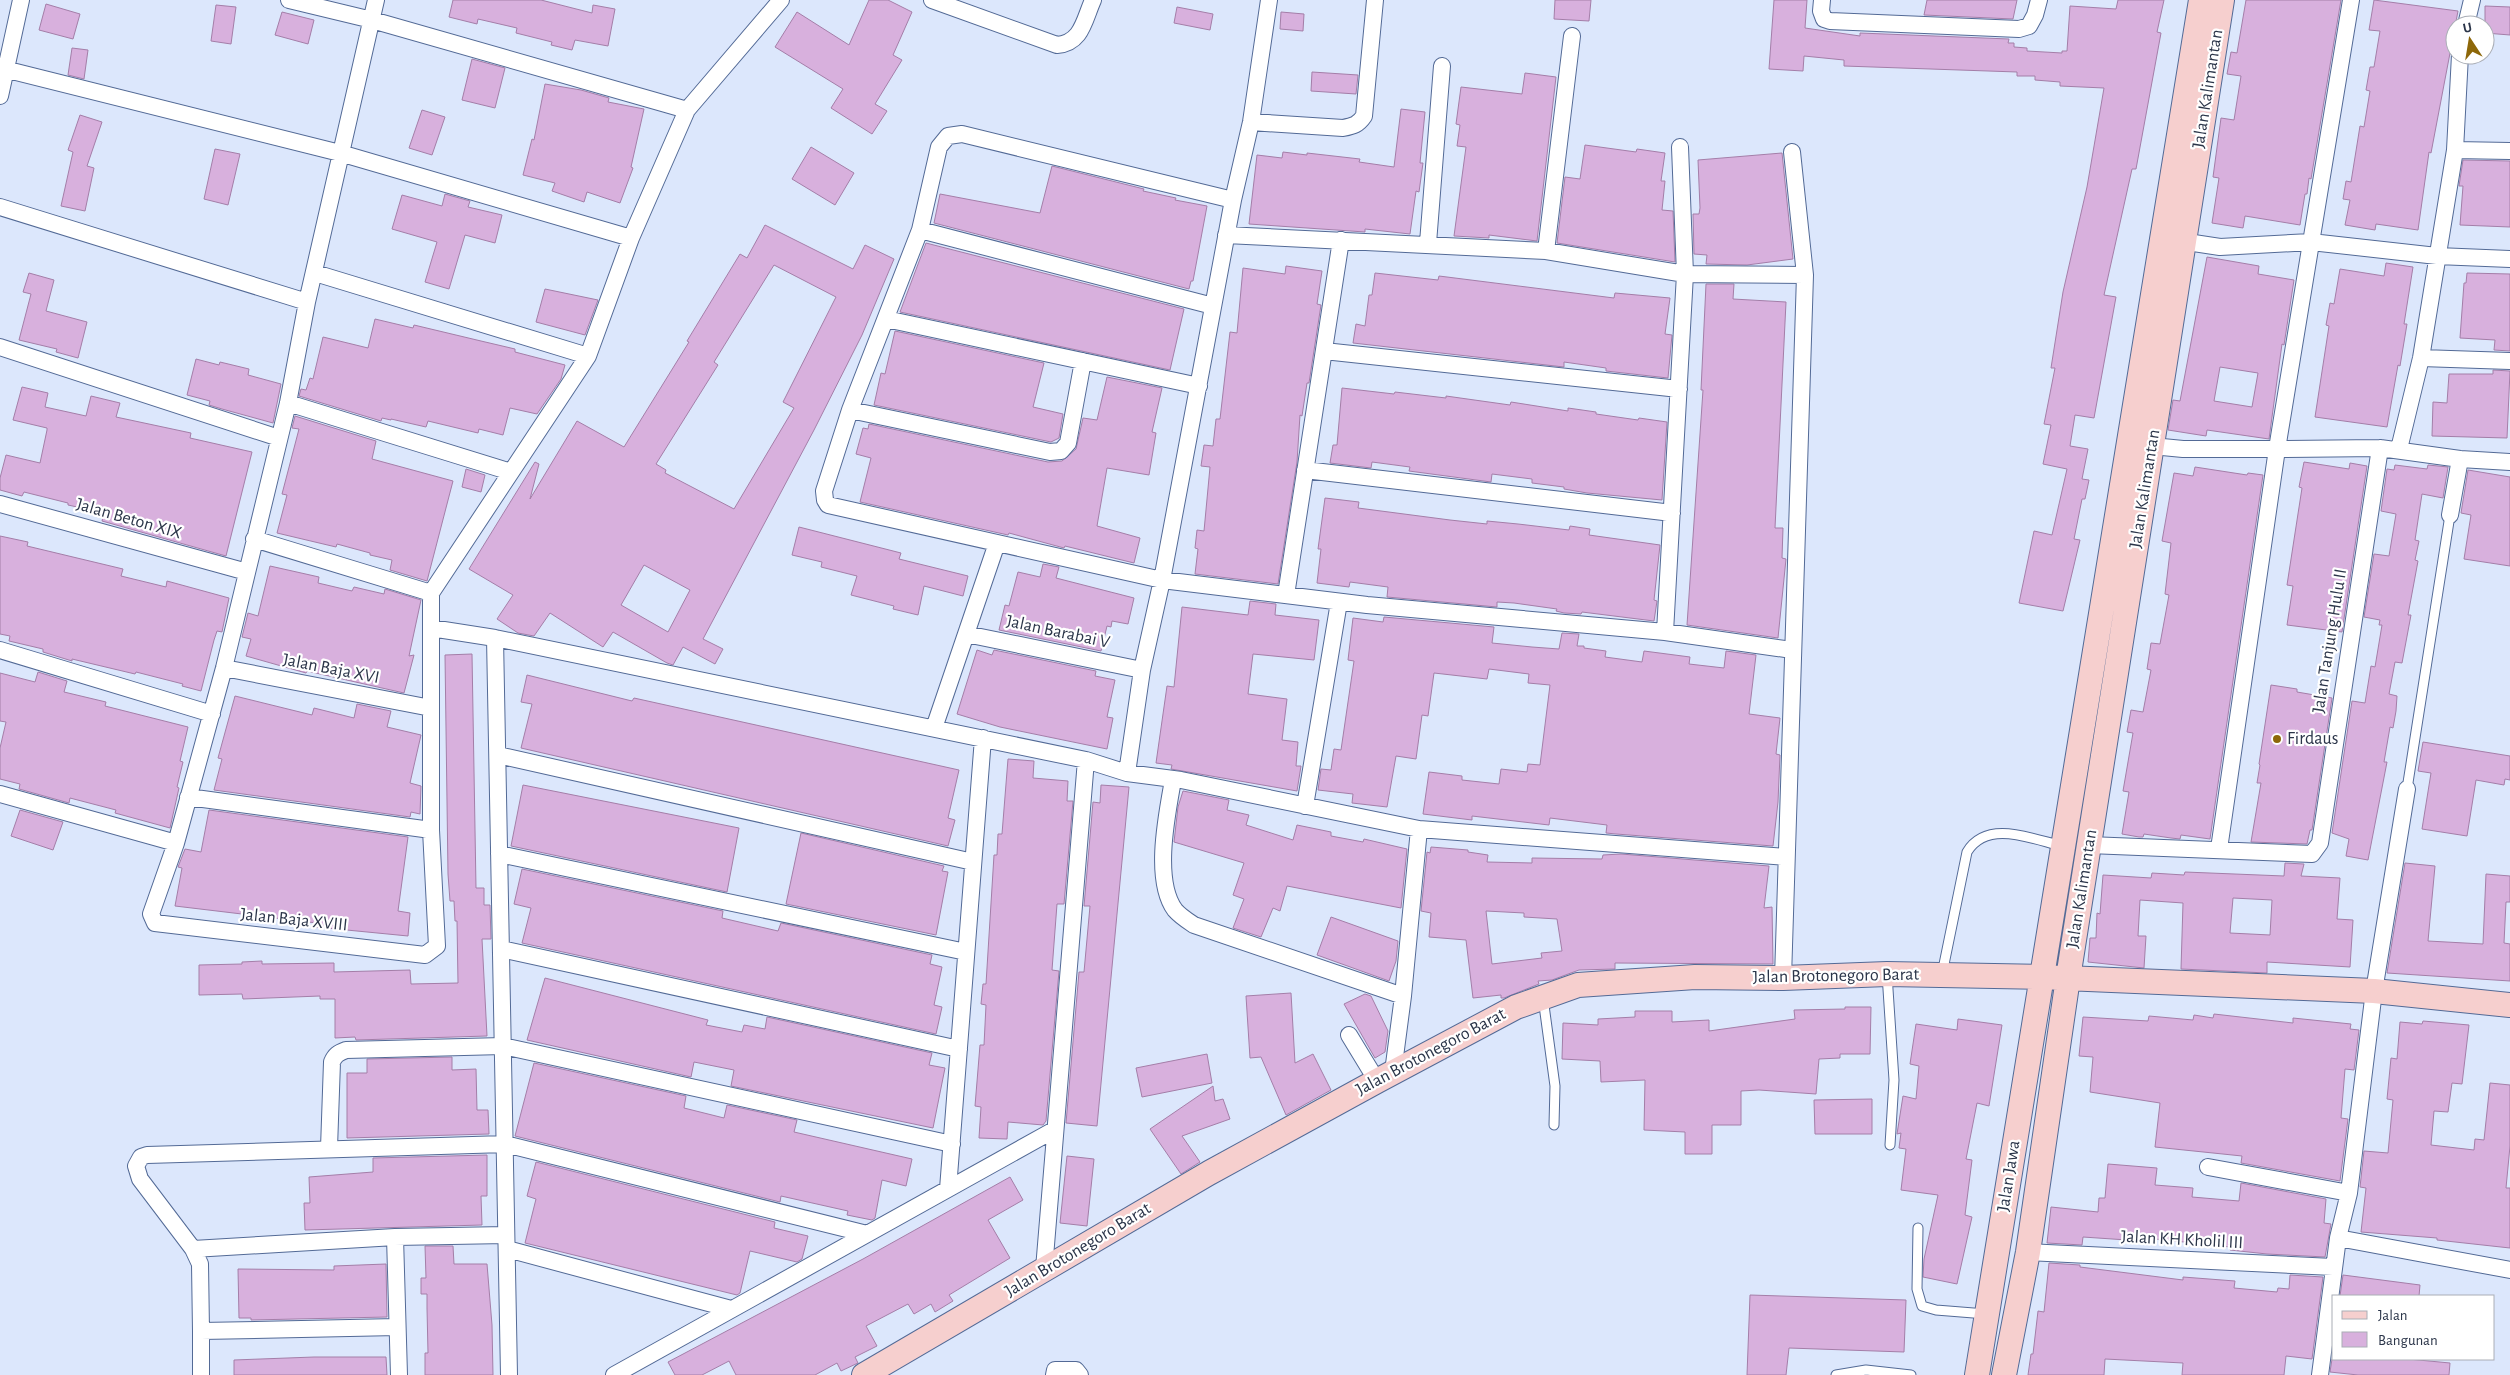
<svg xmlns="http://www.w3.org/2000/svg" width="2510" height="1375" font-family="'Alegreya Sans',sans-serif">
	<style>
		.building { fill: #d8b0dd; stroke: #a47ea8; fill-rule: evenodd }
		.lines { fill: none; stroke-linecap: round; stroke-linejoin: round }
		.service-casing { stroke: #536a96; stroke-width: 11 }
		.minor-casing { stroke: #536a96; stroke-width: 18 }
		.secondary-casing { stroke: #536a96; stroke-width: 26 }
		.service { stroke: #fff; stroke-width: 9 }
		.minor { stroke: #fff; stroke-width: 16 }
		.secondary { stroke: #f6cfce; stroke-width: 24 }
		.poi-dot { fill: #8d6709; stroke: #fff; stroke-width: 2 }
		.labels { text-anchor: middle; dominant-baseline: central; stroke-width: 4.5; stroke-linejoin: round; paint-order: stroke }
		.street-label { font-size: 18px; fill: #2b3549; stroke: #fff }
		.poi-label { font-size: 18px; fill: #2b3549; stroke: #fff; text-anchor: start }
	</style>
	<rect width="100%" height="100%" fill="#dce7fc"/>
	<!-- building -->
	<path class="building" d="M453,0H541L592,13L593,5L615,9L608,46L575,40L572,50L551,45L552,42L516,33L517,28L478,19L477,24L449,17Z
		M869,0H888L912,12L893,55L902,60L875,104L887,111L872,134L831,108L843,89L775,47L797,12L849,45Z
		M1555,0H1591L1589,21L1554,19Z
		M1774,0H1807L1805,28L1860,36V33L2009,39L2008,43H2014V47L2027,48V51L2062,53V51H2067L2070,6L2116,9L2118,0H2164L2157,32L2161,33L2136,169H2132L2104,295L2116,297L2094,418L2075,415L2070,446L2088,449L2082,479L2089,480L2085,499H2082L2074,539L2080,540L2063,611L2019,603L2034,531L2052,535L2067,469L2043,464L2051,425L2044,424L2055,368H2051L2063,292L2087,187L2104,88L2060,86V82L2035,80V76H2017V72L1844,66V60L1804,56L1803,71L1769,69Z
		M1927,0H2017L2013,19L1924,15Z
		M2246,0H2341L2311,179L2309,178L2307,194H2305L2300,225L2245,216L2243,228L2212,223L2219,178L2213,177L2221,118L2234,120L2241,76L2227,74L2231,52L2237,53Z
		M2374,0L2458,11L2431,153L2429,152L2418,230L2376,224L2375,230L2345,225L2350,200L2343,199L2346,181L2351,182L2360,126L2364,127L2370,91L2366,90L2370,67H2374L2380,31L2369,30Z
		M46,4L80,14L73,39L39,30Z
		M216,5L236,7L231,44L211,41Z
		M2485,6L2510,7V35L2485,33Z
		M1177,7L1213,14L1210,30L1174,23Z
		M282,12L314,20L308,44L275,35Z
		M1281,12L1304,14L1303,31L1280,29Z
		M72,48L88,50L84,79L68,75Z
		M472,59L505,68L495,108L462,100Z
		M1312,72L1358,75L1356,94L1311,91Z
		M1525,73L1556,77L1537,241L1489,235V238L1454,236L1466,147L1457,146L1460,125L1456,124L1461,87L1522,94Z
		M545,84L581,90L609,98L608,102L644,109L631,167L633,168L620,203L587,192L584,202L552,191L555,183L523,175L532,139L534,140Z
		M1401,109L1425,112L1420,163H1423L1419,192L1416,191L1410,234L1365,229V232L1249,224L1257,155L1282,158L1283,152L1307,155V153L1360,159L1359,162L1394,167Z
		M422,110L445,117L432,155L409,148Z
		M80,115L102,122L87,166L94,168L85,211L61,206L73,152L68,150Z
		M1585,145L1636,152L1637,149L1665,153L1661,181H1665L1662,210L1673,211L1675,262L1557,243L1565,177L1580,179Z
		M811,147L854,173L835,205L792,179Z
		M215,149L240,154L228,205L204,199Z
		M1782,153L1793,259L1747,265L1706,264L1707,255L1694,254L1693,214H1699L1700,208L1698,160Z
		M2463,160L2510,161V227L2460,225L2463,186H2459Z
		M1052,166L1144,189L1143,191L1176,198L1175,200L1207,206L1193,281H1191L1189,289L934,223L940,194L1040,213Z
		M445,194L470,201L468,207L502,215L495,243L465,235L449,289L425,282L437,242L392,229L402,195L442,206Z
		M765,225L853,269L865,245L894,259L862,335L814,430L703,639L723,649L715,664L683,647L673,665L667,663L613,632L603,647L550,613L534,636L518,633L497,619L513,595L469,569L535,462L539,464L530,499L577,421L624,447L689,342L687,341L740,254L747,258ZM774,265L836,297L783,402L794,408L734,509L665,473L666,470L656,464L718,365L714,362ZM644,565L690,590L668,632L621,605Z
		M926,243L1184,309L1170,370L900,312Z
		M2207,257L2259,266L2258,274L2294,280L2284,345L2282,344L2269,439L2207,430L2206,436L2168,430L2173,400L2180,401ZM2220,367L2258,373L2252,407L2214,401Z
		M2386,263L2413,267L2404,324H2407L2400,366L2398,365L2387,427L2315,417L2329,326L2326,325L2330,303L2334,304L2340,269L2384,276Z
		M1286,266L1322,271L1317,304L1321,305L1309,383H1307L1302,416L1300,415L1297,462L1278,584L1195,574L1198,549L1195,548L1197,530L1204,531L1210,467L1201,466L1204,445L1213,446L1216,419H1220L1230,332L1237,333L1243,268L1285,274Z
		M29,273L54,280L46,311L87,322L78,358L56,352L57,349L19,340L31,294L23,292Z
		M1375,273L1438,280L1439,276L1614,298L1615,293L1670,298L1665,334L1672,335L1668,378L1606,371V368L1564,362V367L1353,343L1356,324L1365,326L1369,295H1372Z
		M2467,273L2510,274V351L2494,350L2495,340L2460,338L2464,283H2466Z
		M1706,284H1734L1733,299L1786,302L1775,528H1783L1782,558L1786,559L1778,638L1687,625L1703,390H1701Z
		M545,289L598,300L585,335L536,322Z
		M375,319L413,328L414,325L481,341L515,349V352L565,365L561,379L537,414L510,408L503,435L479,429L478,433L428,421L426,427L391,419V420L382,418L381,421L299,396L301,389L306,390L310,378L313,379L323,337L368,348Z
		M895,331L1044,363L1033,407L1063,414L1059,438L1051,442L874,405L881,373L885,374Z
		M196,359L219,365L220,362L249,369L248,375L281,384L273,423L222,409L209,405L210,401L187,395Z
		M2493,370L2510,371L2507,438L2432,436L2433,402L2447,403L2449,374H2493Z
		M1107,377L1162,388L1152,432L1156,433L1149,475L1107,468L1097,526L1140,538L1134,563L1065,546L1064,548L1009,533L1008,535L860,502L871,458L856,454L863,428L868,429L869,424L1048,462L1062,461L1076,449L1083,418L1097,420Z
		M22,387L48,393L45,407L86,416L91,396L120,403L116,417L191,433L190,438L252,452L226,556L102,521L104,513L68,505V503L24,492L22,496L0,490V478L6,455L40,463L47,430V428L13,420Z
		M1342,388L1394,394L1395,392L1446,398V396L1510,405L1511,402L1568,411V408L1596,412V414L1638,420L1639,418L1667,422L1662,500L1587,493L1564,489V487L1532,483V479L1492,474L1491,482L1409,471L1410,467L1372,462L1371,468L1330,463L1333,445H1337Z
		M295,416L376,441L372,459L453,481L427,581L390,570L392,560L370,555V553L337,544L336,547L277,533L287,495L282,494L299,429L292,428Z
		M2304,462L2349,469L2350,463L2367,466L2342,632L2287,625L2293,586L2287,585L2302,488L2299,487Z
		M2395,465L2427,469L2428,465L2448,467L2443,498L2422,494L2415,540L2419,541L2415,560L2418,561L2408,615H2411L2402,663L2395,662L2389,694L2397,696L2396,711L2393,728L2390,727L2384,762H2387L2368,860L2346,856L2349,839L2332,833L2352,701L2365,703L2371,666L2375,667L2382,625H2379L2380,620L2364,617L2374,554L2389,556L2396,514L2381,511L2387,469L2394,470Z
		M2195,467L2247,475L2248,473L2263,475L2210,839L2181,835L2180,839L2171,838L2144,834L2143,837H2139L2122,834L2129,792L2123,791L2133,733L2127,732L2131,710L2143,712L2151,670L2147,669L2151,643L2160,644L2169,595L2165,594L2171,543L2162,541L2174,473L2193,476Z
		M466,469L485,475L481,492L462,487Z
		M2468,470L2510,477V566L2464,559L2471,515L2461,513Z
		M1325,498L1359,502L1358,508L1450,520L1487,524V521L1518,524L1569,530L1570,526L1590,529L1589,535L1660,545L1654,600L1657,601L1654,621L1582,612L1581,614L1564,613L1556,611L1557,609L1514,603L1497,602V607L1387,597L1388,587L1350,582L1349,587L1317,583L1321,549H1318Z
		M799,527L901,553L899,559L968,576L963,596L924,586L918,615L893,609L894,606L851,595L857,576L821,567L822,562L792,555Z
		M0,536L28,542L27,546L123,569L121,576L166,587L167,581L229,598L222,632L217,631L214,640L201,691L182,686L183,684L136,672L135,674L72,659V661L43,652V649L9,641L10,636L0,634Z
		M1043,564L1059,567L1056,578L1134,598L1128,624L1112,621L1111,627L1107,626L1101,651L999,630L1005,605L1009,606L1018,572L1040,577Z
		M270,566L319,577L318,583L352,591L354,587L384,594L385,589L421,600L409,656L414,655L404,693L307,671L306,673L246,656L251,639L242,637L248,613L258,616Z
		M1250,601L1276,604L1275,615L1319,620L1314,660L1253,654L1248,694L1287,699L1282,740L1298,742L1296,766H1301L1297,791L1171,769L1172,765L1156,763L1167,686L1174,687L1182,607L1248,615Z
		M1384,617L1494,627L1492,643L1532,647L1559,649L1562,633L1579,634L1577,646H1584V648L1606,651L1605,657L1642,662L1644,651L1690,657L1689,664L1724,668L1726,651L1756,655L1749,714L1780,718L1776,754L1780,755L1778,802L1773,846L1616,834L1606,833L1607,825L1550,818L1549,825L1472,816V820L1423,814L1429,772L1462,776V780L1499,784L1501,769L1527,772L1528,764L1540,765L1550,685L1528,683L1529,674L1489,669L1487,679L1434,673L1428,716L1422,715L1416,759L1396,756L1387,807L1352,803L1353,794L1318,790L1321,769L1331,770L1334,749L1341,750L1354,661L1348,660L1353,618L1383,622Z
		M977,650L992,655L994,650L1096,671L1095,676L1115,680L1107,717L1113,718L1107,749L1000,727L957,714Z
		M472,654L476,888H484V905H490L491,939H482L487,1036L356,1040L355,1037L335,1038V999H320V996L243,999L242,994L199,995V965L242,964V962L262,961V964L334,963V972L410,970L411,984L458,983L457,921H455L454,901H450L448,874L445,655Z
		M38,672L67,681L64,692L106,702L105,706L188,727L180,761L183,762L177,787L179,788L170,828L115,813L116,810L70,798L69,803L19,789L20,784L0,779V748L6,722L0,721V673L35,682Z
		M527,675L632,701L634,698L643,700L959,770L948,818L955,820L948,846L521,748L532,704L521,702Z
		M2271,685L2297,689V692L2332,698L2312,830H2310L2307,844L2251,842L2261,783H2257L2260,765L2259,764Z
		M235,696L312,715L314,708L354,718L357,704L391,711L387,727L421,735L410,783L421,786L420,814L411,812L410,817L214,790L222,759L218,758Z
		M2423,742L2510,756V780L2505,779L2504,785L2476,780L2467,836L2422,829L2431,773L2418,771Z
		M1008,759L1034,761L1033,778L1068,781L1067,801H1073L1064,904H1057L1052,970L1059,971L1046,1121L1043,1125L1008,1122L1007,1139L979,1138L981,1107L975,1106L980,1045H984L986,1005L981,1004L983,984H986L994,855H997L998,834H1002Z
		M523,785L739,828L727,892L511,846Z
		M1101,785L1129,787L1097,1126L1066,1123L1079,972H1084L1090,906H1084L1093,802L1100,803Z
		M1183,791L1229,800L1227,810L1249,815L1246,825L1293,840L1297,825L1331,832V836L1363,842L1364,839L1407,849L1401,908L1287,886L1280,911L1273,908L1261,937L1233,928L1244,899L1233,895L1244,863L1174,842L1178,807Z
		M20,810L63,822L53,850L11,836Z
		M209,810L408,837L398,911L410,913L408,936L316,927L317,923L175,906L182,868L178,867L185,849L201,852Z
		M801,833L944,866L942,871L948,872L936,935L786,904Z
		M1431,847L1468,850V852L1488,855L1487,862L1532,863V858L1602,859L1603,855L1621,854L1769,866L1764,908L1772,907L1773,964L1615,963V969L1579,970L1552,980L1538,981L1539,984L1504,998H1501V995L1473,998L1466,940L1429,937L1431,913L1421,911L1427,852L1430,853ZM1486,911L1524,913V917L1557,919L1562,951L1541,953L1542,958L1492,964Z
		M2285,863L2304,864L2301,876L2340,878L2337,919L2353,920L2350,967L2267,962V973L2181,969L2183,903L2140,900L2138,936H2146L2144,968L2088,962L2090,938H2096L2097,913L2100,914L2103,875L2151,878L2152,873L2184,875L2185,872L2284,876ZM2233,898L2272,900L2270,935L2230,933Z
		M2405,863L2435,866L2428,941L2483,944L2486,874L2510,876V902H2506L2504,943L2510,944V981L2387,973Z
		M522,869L723,911L722,918L778,931L781,923L932,955L930,964L942,967L934,1005L942,1007L936,1034L522,943L531,908L514,904Z
		M1331,917L1398,941L1396,961L1389,981L1317,955Z
		M545,978L708,1020L706,1025L742,1032L744,1025L765,1029L767,1017L932,1053L929,1065L945,1068L933,1128L731,1086L734,1070L694,1062L691,1077L527,1040Z
		M1291,993L1295,1063L1313,1054L1331,1090L1286,1115L1261,1057L1250,1058L1246,996Z
		M1365,994L1371,996L1388,1031L1385,1052L1375,1058L1344,1004Z
		M1845,1007H1871L1870,1054H1840V1058L1819,1059L1816,1094L1759,1090L1741,1091V1125H1712V1154H1685V1132L1644,1130L1645,1080L1601,1082L1600,1061L1562,1059L1563,1023L1598,1025V1019L1635,1017V1011H1672V1022L1709,1020V1031L1795,1019L1794,1010L1845,1009Z
		M2214,1014L2293,1023V1018L2351,1024L2350,1029L2359,1030L2354,1070L2345,1069L2341,1118L2348,1119L2340,1181L2241,1163L2242,1156L2155,1147L2160,1103L2090,1092L2093,1057L2079,1056L2083,1017L2148,1021L2149,1016L2193,1020L2194,1015L2213,1018Z
		M1958,1019L2002,1025L1989,1106L1977,1103L1966,1159L1972,1160L1965,1215L1972,1217L1957,1284L1923,1277L1924,1259L1938,1195L1901,1190L1906,1149L1899,1148L1901,1133L1897,1134L1903,1096L1916,1099L1919,1066L1910,1064L1916,1024L1957,1030Z
		M2423,1021L2469,1025L2462,1084L2452,1083L2448,1112L2434,1111L2431,1145L2474,1150L2475,1139L2484,1140L2490,1083L2510,1085V1146L2506,1188H2510V1248L2437,1240V1238L2361,1232L2366,1188L2360,1187L2364,1151L2388,1153L2393,1100L2387,1099L2391,1058L2397,1059L2400,1022L2422,1024Z
		M1207,1054L1212,1083L1142,1097L1136,1068Z
		M452,1057V1070L476,1069L477,1110H488L489,1134L347,1138V1073H367V1059Z
		M534,1063L686,1096L684,1108L724,1118L727,1105L797,1120L794,1132L912,1159L906,1186L882,1180L875,1218L872,1220L847,1215L848,1211L781,1196L780,1202L515,1136Z
		M1213,1086L1215,1101L1223,1099L1230,1119L1182,1136L1200,1162L1181,1174L1150,1129Z
		M1872,1099V1134H1815L1814,1100Z
		M487,1155V1196H481L482,1225L305,1230L304,1203H310L309,1177L373,1172V1158Z
		M1067,1156L1094,1159L1087,1226L1060,1223Z
		M536,1162L775,1222L774,1228L808,1236L802,1259L797,1262L750,1251L740,1293L737,1295L525,1243L536,1199L527,1196Z
		M2108,1164L2157,1168L2155,1185L2193,1188L2192,1197L2239,1201L2241,1183L2326,1199L2324,1223L2331,1224L2325,1257L2267,1254L2230,1250V1247L2128,1236L2127,1240L2083,1237L2082,1245L2047,1243L2051,1207L2098,1212L2099,1198H2105Z
		M1010,1177L1023,1200L988,1220L1010,1258L949,1295L953,1301L935,1312L931,1304L914,1314L908,1304L866,1326L877,1346L855,1357L858,1363L841,1371L837,1363L815,1375H736L729,1361L702,1375H675L668,1362L863,1259Z
		M425,1246H453L454,1264H487L492,1325L493,1375H425V1353H428L427,1308V1294H421V1278H426Z
		M2049,1263L2080,1265V1267L2183,1280V1277L2235,1281L2234,1288L2277,1292L2278,1288L2289,1289L2290,1275L2323,1277L2312,1359L2286,1356L2284,1375H2182L2183,1363L2105,1359L2104,1375H2028L2031,1354H2033L2038,1311L2044,1312Z
		M386,1264L387,1317L251,1320V1318H239L238,1269L334,1270V1266Z
		M2343,1275L2420,1285L2419,1296H2340Z
		M1750,1295L1906,1300L1904,1352L1789,1348L1786,1375H1747Z
		M314,1357H386L387,1375H234V1360Z
		M2332,1359H2408L2450,1363L2449,1375H2358L2330,1372Z"/>
	<g class="lines">
		<defs>
			<path id="service" d="M2407,789L2450,515
				M1887,974L1894,1080L1890,1145
				M1942,974L1967,852C1987,819 2032,839 2062,846
				M1543,998L1555,1086L1554,1125
				M1918,1228L1917,1289L1922,1306L1936,1310L1986,1314
				M1836,1375L1866,1370L1911,1375"/>
			<path id="minor" d="M289,0L372,20L687,110
				M376,0L307,302L288,403L224,668L176,843L151,914L155,923L425,955L437,946L431,830V628
				M932,0L1057,45C1082,43 1084,20 1093,0
				M1822,0L1821,11L1824,19L1830,21L2019,29L2029,26L2035,15L2039,0
				M2466,25L2472,0
				M0,68L340,153L631,238
				M0,96L21,0
				M1251,122L1343,128C1353,126 1358,125 1364,116L1375,0
				M2455,150L2510,151
				M1233,200L962,134L948,136L939,147L920,230L850,410L824,491L825,500L828,505L1162,580L1367,605L1665,632L1792,650
				M0,207L307,302
				M920,230L1213,306
				M1226,235L1546,251L1685,274L1805,275
				M2174,240L2220,247L2311,242L2437,256L2510,259
				M1428,243L1442,66
				M1546,251L1572,36
				M315,273L588,356
				M886,319L1199,386
				M0,347L279,438
				M1324,351L1679,389
				M2421,358L2510,361
				M288,403L511,472
				M850,410L1050,452L1061,451L1068,443L1083,361
				M2152,446L2183,449H2277L2380,448L2460,459L2510,462
				M2399,449L2421,358L2455,150L2460,55
				M1305,470L1672,513
				M0,504L247,572
				M2450,515L2460,459
				M254,539L431,593V628L495,638L1086,760L1127,773L1181,780L1419,829L1786,857
				M431,593L588,356L631,238L687,110L781,0
				M1286,595L1341,240
				M1665,632L1685,274L1680,147
				M966,634L1142,670
				M495,638L509,1375
				M0,650L212,714
				M224,668L431,708
				M934,728L997,543
				M498,755L973,862
				M1127,773L1142,670L1162,580L1233,200L1251,122L1269,0
				M1173,780C1167,814 1153,880 1175,910C1180,916 1188,921 1194,925L1403,996
				M0,794L176,843
				M188,797L431,830
				M1305,806L1339,602
				M2089,845L2312,854L2320,843L2380,448
				M2219,849L2277,449L2351,0
				M499,854L966,952
				M501,949L959,1049
				M1783,978L1805,275L1792,152
				M1349,1035L1377,1081
				M1393,1072L1403,996L1419,829
				M329,1148L332,1062C335,1055 338,1053 346,1050L503,1046L952,1144
				M2208,1167L2349,1193
				M948,1189L983,738
				M395,1237L399,1375
				M2338,1238L2510,1270
				M193,1249L395,1237L506,1235
				M507,1249L731,1309
				M2028,1252L2333,1267
				M1044,1269L1086,760
				M201,1331L200,1264L193,1249L140,1179L136,1166L141,1157L147,1155L505,1144L867,1234
				M201,1375V1331L397,1327
				M614,1375L1054,1130
				M1054,1375L1055,1370H1076L1080,1375
				M2320,1375L2338,1238L2349,1193L2374,991L2407,789"/>
			<path id="secondary" d="M864,1375L1209,1173L1377,1081L1516,1007L1578,985L1695,977L1783,978L1887,974L2041,977L2374,991L2510,1005
				M1977,1375L2201,0
				M2004,1375L2028,1252L2068,978L2222,0"/>
		</defs>
		<!-- service casing -->
		<use href="#service" class="service-casing"/>
		<!-- minor casing -->
		<use href="#minor" class="minor-casing"/>
		<!-- secondary casing -->
		<use href="#secondary" class="secondary-casing"/>
		<!-- service -->
		<use href="#service" class="service"/>
		<!-- minor -->
		<use href="#minor" class="minor"/>
		<!-- secondary -->
		<use href="#secondary" class="secondary"/>
	</g>
	<!-- markers -->
	<circle class="poi-dot" cx="2277" cy="739" r="5"/>
	<g class="labels">
		<!-- street labels -->
		<g class="street-label">
			<text transform="translate(2208 89) rotate(-81)">Jalan Kalimantan</text>
			<text transform="translate(2145 489) rotate(-81)">Jalan Kalimantan</text>
			<text transform="translate(129 519) rotate(16)">Jalan Beton XIX</text>
			<text transform="translate(1058 632) rotate(12)">Jalan Barabai V</text>
			<text transform="translate(2330 641) rotate(-81)">Jalan Tanjung Hulu II</text>
			<text transform="translate(331 669) rotate(11)">Jalan Baja XVI</text>
			<text transform="translate(2082 889) rotate(-81)">Jalan Kalimantan</text>
			<text transform="translate(294 920) rotate(6)">Jalan Baja XVIII</text>
			<text transform="translate(1836 976) rotate(-1)">Jalan Brotonegoro Barat</text>
			<text transform="translate(1431 1052) rotate(-28)">Jalan Brotonegoro Barat</text>
			<text transform="translate(2009 1176) rotate(-81)">Jalan Jawa</text>
			<text transform="translate(2182 1240) rotate(3)">Jalan KH Kholil III</text>
			<text transform="translate(1078 1250) rotate(-31)">Jalan Brotonegoro Barat</text>
		</g>
		<!-- poi labels -->
		<g class="poi-label">
			<text x="2287" y="739">Firdaus</text>
		</g>
	</g>
	<!-- legend -->
	<rect x="2332" y="1295" width="162" height="65" fill="#ffffff" stroke="#aaaeb6"/>
	<rect x="2342" y="1311" width="25" height="8" fill="#f6cfce" stroke="#aaaeb6"/>
	<text x="2378" y="1320" font-size="15" fill="#2b3549">Jalan</text>
	<rect x="2342" y="1332" width="25" height="15" fill="#d8b0dd" stroke="#aaaeb6"/>
	<text x="2378" y="1345" font-size="15" fill="#2b3549">Bangunan</text>
	<!-- north arrow -->
	<g transform="translate(2470 40) rotate(348)"><circle r="24" fill="#ffffff" stroke="#aaaeb6"/>
	<path d="M0-4L9 19L0 12L-9 19Z" fill="#8d6709"/>
	<text y="-8" font-size="14" font-weight="bold" text-anchor="middle" fill="#2b3549">U</text>
	</g>
</svg>
